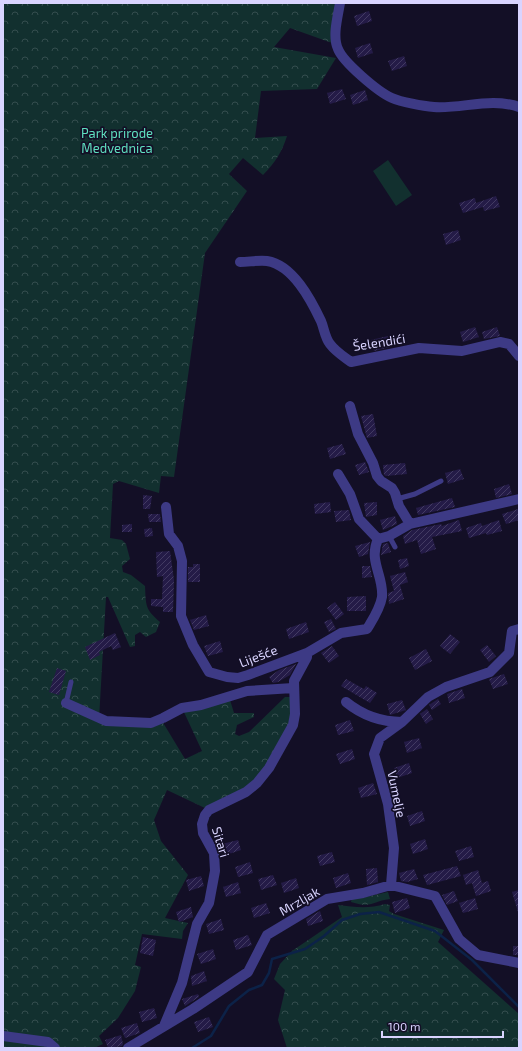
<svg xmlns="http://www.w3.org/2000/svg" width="522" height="1051" font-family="'Exo 2',sans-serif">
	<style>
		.forest { fill: url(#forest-crowns) }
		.garden { fill: #12302f }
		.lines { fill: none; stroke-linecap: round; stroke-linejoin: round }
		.stream { stroke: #0c2248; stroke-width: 2.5 }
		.building { fill: url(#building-hatch) }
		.service { stroke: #3d3a85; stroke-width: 5 }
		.minor { stroke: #3d3a85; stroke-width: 10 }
		.labels { text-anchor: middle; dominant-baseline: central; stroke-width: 3.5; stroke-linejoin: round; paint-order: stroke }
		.park-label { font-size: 13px; fill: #5fe0c0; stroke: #130f26 }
		.street-label { font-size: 13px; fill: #d9d4ff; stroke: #130f26 }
	</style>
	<defs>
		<pattern id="forest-crowns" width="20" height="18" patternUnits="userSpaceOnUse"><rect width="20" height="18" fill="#12302f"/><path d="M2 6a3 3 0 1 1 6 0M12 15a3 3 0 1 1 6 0" fill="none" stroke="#344d4e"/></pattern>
		<pattern id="building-hatch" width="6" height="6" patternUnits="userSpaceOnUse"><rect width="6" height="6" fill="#241b47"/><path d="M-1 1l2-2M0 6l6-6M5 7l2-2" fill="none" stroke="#433b63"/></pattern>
	</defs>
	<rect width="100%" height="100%" fill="#130f26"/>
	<!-- forest -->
	<path class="forest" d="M3,3H338L332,43L290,28L274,47L336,58L317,89L261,91L255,138L287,136C282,152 275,163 263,175L243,158L229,174L247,191L205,253L174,477L161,476L159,493L119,481L113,484L110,538L122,540L126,544L130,559L122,566L123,572L131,575L145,586C146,606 145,609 160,622L156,632L146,637L140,632L135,635V646L130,647L108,597H106L99,719L162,721L185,759L202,751L183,710L230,700L234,713H254V717L237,725L235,734L239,736L249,732L285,697H291L290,723L275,753L254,783L207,809L167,790L154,820L161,841L188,875L165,918L188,923L183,931L182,939L142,934L135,965L141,967L135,991L118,1018L99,1036L103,1044L94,1048H3Z
		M388,892L390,899C371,901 374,909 351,902L352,898H361Z
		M385,904L390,905L389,911L394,914L444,930L438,942L519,1014V1048H287L278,1020L285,990L274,979L280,964L292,951L342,917L338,905C354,907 369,909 385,904Z"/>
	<!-- garden -->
	<path class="garden" d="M388,160L412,195L396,206L373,171Z"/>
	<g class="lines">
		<!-- stream -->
		<path class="stream" d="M192,1048L211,1036L229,1006L249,990L262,985L269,973L272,959L305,949L324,936L342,920L360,914L379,912L435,931L472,960L519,1007"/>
	</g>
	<!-- building -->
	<path class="building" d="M369,11L372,21L357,26L354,16Z
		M370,43L373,53L358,58L355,48Z
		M404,56L407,66L392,71L388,61Z
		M342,89L346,99L330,104L327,93Z
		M365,90L368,100L353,105L350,95Z
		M496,196L500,207L484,211L483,207L463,213L459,203L475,198L476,203Z
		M458,230L461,240L446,245L443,234Z
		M475,327L479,337L463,342L460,332Z
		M497,327L500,336L484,339L482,332Z
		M388,336L390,347L374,351L371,340Z
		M373,414L377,436L367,438L361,416Z
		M342,444L346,454L330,459L327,448Z
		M365,462L369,472L359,475L355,465Z
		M405,463L407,474L386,476L384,475L383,465Z
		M460,469L464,479L448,484L445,473Z
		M509,484L512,494L496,498L494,489Z
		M143,495L152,496L150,509H143Z
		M452,498L455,507L418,515L416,508Z
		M330,502L331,512L315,514L314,504Z
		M377,502V515L366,517L364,503Z
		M518,509L519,520L506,524L502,514Z
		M349,510L351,520L336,522L334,511Z
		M148,514H160L161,522H149Z
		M395,516L397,524L383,530L380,520Z
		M459,520L462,531L432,537L436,549L421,554L417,540L405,544L403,536L412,530L441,524L442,526Z
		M499,520L502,531L487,535L486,533L469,538L466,528L481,523L482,526Z
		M132,524V532H122V525Z
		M152,528L153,536L145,537L144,529Z
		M370,542L368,554L359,557L355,546Z
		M388,543L391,552L381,555L383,544Z
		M170,551L174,580L173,612H163V607L151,606V599H162L163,576L157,577L156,552Z
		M407,558L409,566L400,569L398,560Z
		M193,564H200V582H188V567H193Z
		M362,566H370L372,577L362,578Z
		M405,572L408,582L400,585L404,599L389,604L388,593L394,591L390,576Z
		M366,596V611H347V597Z
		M335,602L344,614L336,620L327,608Z
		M206,615L209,626L194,630L190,620Z
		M331,619L336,629L329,632L324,622Z
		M306,622L309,632L289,639L286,629Z
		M115,633L121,647L113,650L111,646L99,652L100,655L90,660L85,647Z
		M450,634L460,642L450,654L440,646Z
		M220,641L223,652L208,656L204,646Z
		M487,645L496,656L489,662L480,650Z
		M332,646L339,656L329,663L321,653Z
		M426,649L432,661L415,670L409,658Z
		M296,664L290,675L278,682L273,683L269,677L279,670Z
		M57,668L66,671L59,695L49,692Z
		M504,674L508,684L493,689L489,679Z
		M346,679L364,689L366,686L377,693L370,703L341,686Z
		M462,689L465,698L449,703L447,694Z
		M438,699L441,704L432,710L429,705Z
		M402,700L406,710L390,715L387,704Z
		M427,709L433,719L426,724L420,714Z
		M350,720L354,731L338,735L335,725Z
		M419,738L422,748L407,753L404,742Z
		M352,749L355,759L340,764L336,754Z
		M409,763L412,773L397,778L394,768Z
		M373,783L377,794L361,798L358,788Z
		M422,811L425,821L410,826L407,816Z
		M425,839L428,849L413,854L410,844Z
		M238,840L241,850L226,855L222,844Z
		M471,846L474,857L459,861L455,851Z
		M332,852L335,862L320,866L317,856Z
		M250,862L253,873L238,877L235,867Z
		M457,866L461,876L427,885L423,875Z
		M377,868L378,882L367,885L366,869Z
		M414,869L418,879L407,882L401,881L399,873Z
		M478,870L482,883L488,881L491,891L476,896L472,883L466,885L463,875Z
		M348,873L351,883L336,888L333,878Z
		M273,875L277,885L261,890L258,879Z
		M201,876L204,886L189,891L186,880Z
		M296,878L299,888L284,893L281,883Z
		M238,882L241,893L226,897L223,887Z
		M519,890V911L518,912L512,892Z
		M454,891L458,901L447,905L442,895Z
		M407,898L410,908L395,913L392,902Z
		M475,898L478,909L463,913L459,903Z
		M266,903L270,913L254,918L251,908Z
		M191,907L193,917L179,922L176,912Z
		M320,911L323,921L308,926L306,919Z
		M221,919L224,930L209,934L206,924Z
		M248,935L252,945L236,950L233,940Z
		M143,937L156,940L153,956L140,953Z
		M513,946H519V955H513Z
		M213,949L216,959L201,964L197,954Z
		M204,971L207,981L192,986L191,976Z
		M198,994L199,997L185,1006L182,999Z
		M154,1008L157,1018L142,1022L139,1012Z
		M209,1017L213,1027L198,1032L194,1022Z
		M137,1023L140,1033L125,1038L121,1028Z
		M121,1035L123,1044L122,1046L108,1048L105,1040Z"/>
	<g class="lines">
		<!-- service -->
		<path class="service" d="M397,499L415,494L441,481
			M389,536L395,547
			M66,703L71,682"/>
		<!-- minor -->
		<path class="minor" d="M340,3C338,16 332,36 338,49C343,62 378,92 392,98C401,102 423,106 434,107C462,109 491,97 519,107
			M240,262C249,262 258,260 267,261C293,265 311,300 321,321C324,328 325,338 330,344C336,352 343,356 351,362L419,348L462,351L500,342L509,344L519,356
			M350,406L358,434L373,463L377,476L381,481L392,488L395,493L399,506L410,524
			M338,474L350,494L359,519L378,539
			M166,507L169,534L178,546L182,561L181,616L193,645L209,672L227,677L238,678L248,675L307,653L341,633L367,629C373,619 380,609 382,597C384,576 368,561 378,539L389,536L410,524L519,499
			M346,702C362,715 381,722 402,722
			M66,703L106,721L151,723L163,718L182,708L201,705L247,691L293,688
			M391,885L394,848L388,804L374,754L380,738L402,722L428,697L446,687L490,672L509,653L512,631L519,629
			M164,1026L182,983L197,924L209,903L215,871L214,853L203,833L202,824L205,815L209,810L246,792L257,783L269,768L293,725L295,714L294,681L307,657V653
			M3,1036L48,1042L55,1048
			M128,1048L193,1009L248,972L267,935L327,899L363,893L391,885L435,896L459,939L478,955L519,963"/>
	</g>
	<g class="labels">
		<!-- park labels -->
		<g class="park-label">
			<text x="117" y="133">Park prirode<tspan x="117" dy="15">Medvednica</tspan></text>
		</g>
		<!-- street labels -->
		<g class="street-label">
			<text transform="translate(379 342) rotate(-9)">Šelendići</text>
			<text transform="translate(258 656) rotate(-21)">Liješće</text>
			<text transform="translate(397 794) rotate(78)">Vumelje</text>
			<text transform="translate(221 842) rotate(73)">Sitari</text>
			<text transform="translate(299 901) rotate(-30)">Mrzljak</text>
		</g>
	</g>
	<!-- border -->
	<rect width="522" height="1051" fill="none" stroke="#d9d4ff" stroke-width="8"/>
	<!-- scale -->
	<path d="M382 1031v6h121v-6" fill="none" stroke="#d9d4ff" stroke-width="2"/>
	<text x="388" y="1031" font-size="12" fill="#d9d4ff" stroke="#130f26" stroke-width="3" paint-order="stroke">100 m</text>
</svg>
